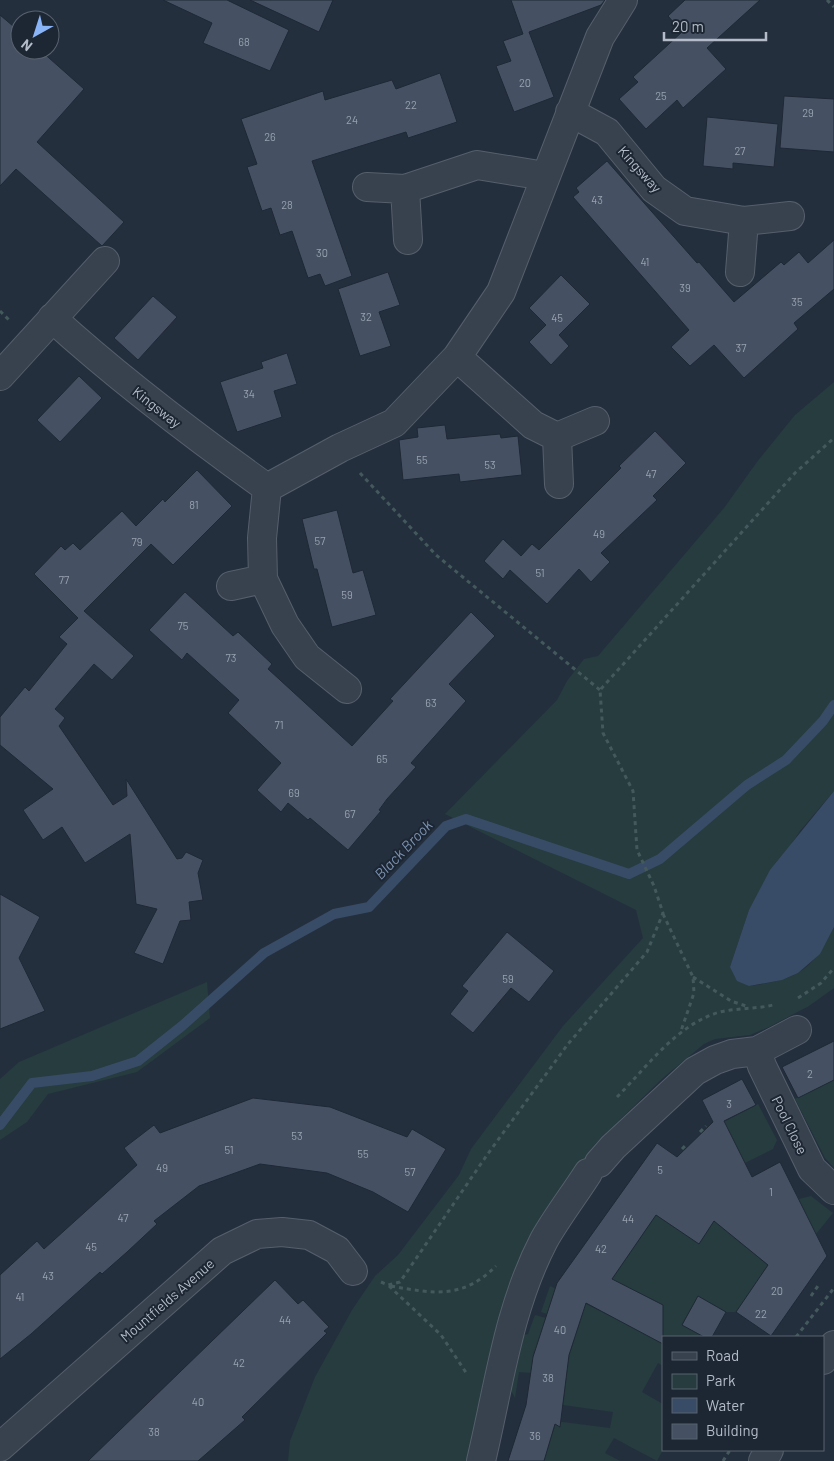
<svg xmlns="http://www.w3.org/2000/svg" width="834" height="1461" font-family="Barlow,sans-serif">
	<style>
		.green { fill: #263c3f }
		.water { fill: #394c67 }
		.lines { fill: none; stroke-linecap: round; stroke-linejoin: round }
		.stream { stroke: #394c67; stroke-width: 10 }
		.building { fill: #455162; stroke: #1f2835 }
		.minor-casing { stroke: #565f6c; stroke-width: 30 }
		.path { stroke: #44595c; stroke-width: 3; stroke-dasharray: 4 4; stroke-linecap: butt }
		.minor { stroke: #38414e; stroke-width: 28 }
		.labels { text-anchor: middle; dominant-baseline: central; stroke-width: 4; stroke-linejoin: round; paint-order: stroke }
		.number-label { font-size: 11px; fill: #98a1af }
		.street-label { font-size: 14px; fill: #b4bcc9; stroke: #1d2633 }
		.water-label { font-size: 15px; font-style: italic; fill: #7c92b1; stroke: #1d2633 }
	</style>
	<rect width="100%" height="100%" fill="#242f3e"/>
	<!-- green -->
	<path class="green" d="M834,382V791L800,831L749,910L730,967L749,986C798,979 811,972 834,927V988L809,1006L769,1027L750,1035L715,1039L704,1044L664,1077L595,1144L544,1217L472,1461H288L290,1441L315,1377L352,1310L375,1276L398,1255L459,1175L471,1149L563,1026L643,938L636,910L445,814L557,700L567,681L584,659L598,656L724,508L757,462L795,415Z
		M207,982L210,1018L137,1072L48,1094L27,1122L0,1140V1079L19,1062Z
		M834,1080V1168L825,1158L795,1099Z
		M758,1104L777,1140L773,1149L715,1178L722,1192L742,1182L758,1213L797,1194L799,1199L811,1196L833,1213L804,1249L762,1215L740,1242L768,1265L736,1312H726L698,1296L682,1324L704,1337H663V1366L658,1363L642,1392L663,1404V1450L657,1461L614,1438L605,1453L620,1461H544L554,1428L523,1417L610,1428L613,1412L563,1405L569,1355L534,1351L531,1373L519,1372L515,1398L508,1385L519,1336L528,1334L535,1315L546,1318L539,1340L571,1350L585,1305L554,1294L547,1314L541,1312L550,1286L640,1331L655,1302L603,1276L627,1240L635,1245L656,1214L699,1244L708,1229L662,1197L686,1163L677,1157L683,1151L706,1174L730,1150L707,1127L713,1122L716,1126Z"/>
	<!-- water -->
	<path class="water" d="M834,791V927L820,954L798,973L782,980L749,986L737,981L730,967L749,910L770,870Z"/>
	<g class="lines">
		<!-- stream -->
		<path class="stream" d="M0,1125L32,1083L92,1076L138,1061L182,1026L264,953L334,914L369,907L446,826L466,819L629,874L660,859L747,785L786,760L823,721L834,705"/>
	</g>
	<!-- building -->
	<path class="building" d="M163,0H227L289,30L270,71L203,43L212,23Z
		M250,0H333L319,32Z
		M511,0H605L601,5L529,32L554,97L514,112L496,66L511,61L503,41L523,34Z
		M685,0H760L707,48L726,69L683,108L677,100L646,129L619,99L638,82L633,77L682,32L668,16Z
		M0,15L20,32V50H40L84,89L37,142L124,222L102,246L16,169L0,186Z
		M440,73L457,122L408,138L406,132L312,161L352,276L325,286L320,274L308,278L292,231L280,235L271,208L262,211L247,167L257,164L241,119L323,91L325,100L392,80L396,89Z
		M784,96L834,99V152L780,148Z
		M707,117L778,124L774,167L733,163V169L703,166Z
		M607,161L697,263L699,262L734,302L781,262L784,265L799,252L808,263L834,240V289L794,323L798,329L744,378L714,345L690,366L671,347L689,330L573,197L579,192L576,188Z
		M388,272L400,305L379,312L391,346L360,356L338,289Z
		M561,275L590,304L559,335L569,346L551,365L529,342L546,325L529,308Z
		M153,296L177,317L138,360L114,338Z
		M287,353L297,384L274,391L282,417L237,432L220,382L263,368L261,362Z
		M79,376L102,398L60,442L37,420Z
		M445,425L447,439L500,434L501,438L518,436L522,475L460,482L459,474L403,480L399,440L418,437L417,428Z
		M655,431L686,463L653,496L657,500L601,553L610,562L591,582L579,569L547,604L510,570L503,579L484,561L503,539L521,556L532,544L539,550L621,468L619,466Z
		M197,470L232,506L173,565L151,544L84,611L134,656L112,680L94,664L55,709L65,718L59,726L113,805L127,796L126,779L177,859L182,858L186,852L203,860L198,873L203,900L189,902L191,920L180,921L163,964L134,953L157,909L136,904L130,834L85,863L62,827L43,840L23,810L53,789L0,745V717L25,687L29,691L67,644L59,637L78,618L34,574L61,546L65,550L73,543L80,550L122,511L136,526L163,499L165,502Z
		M337,510L353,573L363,570L376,615L332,627L317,569H314L302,519Z
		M185,592L233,636L238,632L272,664L268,669L352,746L393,701L390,699L471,612L495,636L449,684L466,701L411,763L416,767L387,799L379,810L381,811L348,850L310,818L308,820L288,803L281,812L257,790L281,763L228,713L239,700L187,653L182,660L149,630Z
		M0,894L40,917L19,958L45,1011L0,1029Z
		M507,932L554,971L529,1002L511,988L473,1033L450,1014L468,991L462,986Z
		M834,1041V1080L798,1098L782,1067Z
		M742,1079L756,1105L724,1121L752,1177L780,1162L827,1256L771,1336L736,1312L768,1265L714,1221L699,1244L656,1215L612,1279L663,1305V1344L586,1303L569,1355L560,1427L555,1424L544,1461H508L526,1405L533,1357L557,1283L657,1143L677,1157L713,1122L702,1100Z
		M253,1098L330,1107L407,1137L412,1129L446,1149L408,1212L373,1192L327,1173L260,1164L199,1186L154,1221L157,1224L127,1252L102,1274L100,1272L31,1334L0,1359V1275L37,1241L44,1249L137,1165L124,1148L154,1125L160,1133Z
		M275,1280L298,1304L303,1300L329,1327L324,1331L327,1333L242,1417L245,1420L198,1461H88Z
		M698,1296L726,1312L712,1337H704L682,1325Z"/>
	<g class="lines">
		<defs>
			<path id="minor" d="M570,112L607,132L654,189L685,211L744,221L790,216
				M367,187L405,189L408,240
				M405,189L477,165L545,176
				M740,272L744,221
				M52,318C120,380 193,435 267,488
				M457,357L533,425L557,437
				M0,376L105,261
				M559,484L557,437L595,421
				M267,488L340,448L394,423L457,357L501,292L600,37L623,0
				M267,488L262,538L263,579L285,625L307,657L347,689
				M231,586L263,579
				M757,1051L762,1066L812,1169L834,1190
				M599,1163L613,1147L695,1071L715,1060L732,1054L757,1051L797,1030
				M823,1360L834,1345
				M0,1447L222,1251L257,1234L282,1232L309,1235L337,1250L353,1271
				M481,1461C499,1386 508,1309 544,1240C557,1217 574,1195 588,1173
				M763,1461L769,1450"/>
		</defs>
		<!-- minor casing -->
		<use href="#minor" class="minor-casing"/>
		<!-- path -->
		<path class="path" d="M827,0L834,7
			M0,311L9,320
			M360,473L436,555L600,690
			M663,914L693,977L694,993L681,1031
			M693,977L731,1001L749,1007
			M798,998L821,983L834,968
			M617,1097C647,1067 677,1024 720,1012C737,1008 756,1009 773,1005
			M700,1132L706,1126
			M682,1149L687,1144
			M381,1282L388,1285L400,1282L487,1155L568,1044L647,952L663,913L654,886L637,850L633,791L603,733L600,690L795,473L834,438
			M389,1286L441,1335L467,1374
			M391,1286C434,1294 463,1299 496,1266
			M811,1296L820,1283
			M796,1337L834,1288
			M723,1461L730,1450"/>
		<!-- minor -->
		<use href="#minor" class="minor"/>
	</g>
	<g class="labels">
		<!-- number labels -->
		<g class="number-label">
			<text x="244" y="41">68</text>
			<text x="525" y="82">20</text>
			<text x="661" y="95">25</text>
			<text x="411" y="104">22</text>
			<text x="808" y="112">29</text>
			<text x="352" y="119">24</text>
			<text x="270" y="136">26</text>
			<text x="740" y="150">27</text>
			<text x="597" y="199">43</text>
			<text x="287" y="204">28</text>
			<text x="322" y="252">30</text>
			<text x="645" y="261">41</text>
			<text x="685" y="287">39</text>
			<text x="797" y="301">35</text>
			<text x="366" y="316">32</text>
			<text x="557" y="317">45</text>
			<text x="741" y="347">37</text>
			<text x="249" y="393">34</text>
			<text x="422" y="459">55</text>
			<text x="490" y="464">53</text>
			<text x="651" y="473">47</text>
			<text x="194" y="504">81</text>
			<text x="599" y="533">49</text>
			<text x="320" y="540">57</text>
			<text x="137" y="541">79</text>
			<text x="540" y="572">51</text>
			<text x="64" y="579">77</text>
			<text x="347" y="594">59</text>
			<text x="183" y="625">75</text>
			<text x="231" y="657">73</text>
			<text x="431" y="702">63</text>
			<text x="279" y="724">71</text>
			<text x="382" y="758">65</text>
			<text x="294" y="792">69</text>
			<text x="350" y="813">67</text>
			<text x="508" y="978">59</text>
			<text x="810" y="1073">2</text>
			<text x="729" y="1103">3</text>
			<text x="297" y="1135">53</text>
			<text x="229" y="1149">51</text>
			<text x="363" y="1153">55</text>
			<text x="162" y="1167">49</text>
			<text x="660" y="1169">5</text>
			<text x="410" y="1171">57</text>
			<text x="771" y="1191">1</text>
			<text x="123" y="1217">47</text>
			<text x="628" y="1218">44</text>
			<text x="91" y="1246">45</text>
			<text x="601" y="1248">42</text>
			<text x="48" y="1275">43</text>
			<text x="777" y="1290">20</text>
			<text x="20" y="1296">41</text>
			<text x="761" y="1313">22</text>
			<text x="285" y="1319">44</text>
			<text x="560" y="1329">40</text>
			<text x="239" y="1362">42</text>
			<text x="548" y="1377">38</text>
			<text x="198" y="1401">40</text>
			<text x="154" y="1431">38</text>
			<text x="535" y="1435">36</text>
		</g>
		<!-- street labels -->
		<g class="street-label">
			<text transform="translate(640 169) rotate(48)">Kingsway</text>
			<text transform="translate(157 407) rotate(38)">Kingsway</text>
			<text transform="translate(790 1125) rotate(64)">Pool Close</text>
			<text transform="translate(167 1300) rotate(-41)">Mountfields Avenue</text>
		</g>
		<!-- water labels -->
		<g class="water-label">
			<text transform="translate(403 849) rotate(-46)">Black Brook</text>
		</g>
	</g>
	<!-- legend -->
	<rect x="662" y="1336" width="162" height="115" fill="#1d2633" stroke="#59626f"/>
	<rect x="672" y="1352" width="25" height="8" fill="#38414e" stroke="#59626f"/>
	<text x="706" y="1361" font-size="15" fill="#b4bcc9">Road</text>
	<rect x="672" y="1374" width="25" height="15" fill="#263c3f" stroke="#59626f"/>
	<text x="706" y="1386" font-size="15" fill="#b4bcc9">Park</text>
	<rect x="672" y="1398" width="25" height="15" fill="#394c67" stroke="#59626f"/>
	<text x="706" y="1411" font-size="15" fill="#b4bcc9">Water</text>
	<rect x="672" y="1424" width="25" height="15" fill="#455162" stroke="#59626f"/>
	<text x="706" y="1436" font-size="15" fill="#b4bcc9">Building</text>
	<!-- north arrow -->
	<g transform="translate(35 35) rotate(219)"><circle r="24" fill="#1d2633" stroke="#59626f"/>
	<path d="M0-4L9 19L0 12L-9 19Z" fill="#8ab4f8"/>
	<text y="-8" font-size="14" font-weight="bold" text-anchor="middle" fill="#b4bcc9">N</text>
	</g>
	<!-- scale -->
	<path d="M664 32v8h102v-8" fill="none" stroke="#b4bcc9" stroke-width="2.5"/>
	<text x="672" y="32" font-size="15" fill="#b4bcc9" stroke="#1d2633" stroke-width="4" paint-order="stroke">20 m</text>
</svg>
